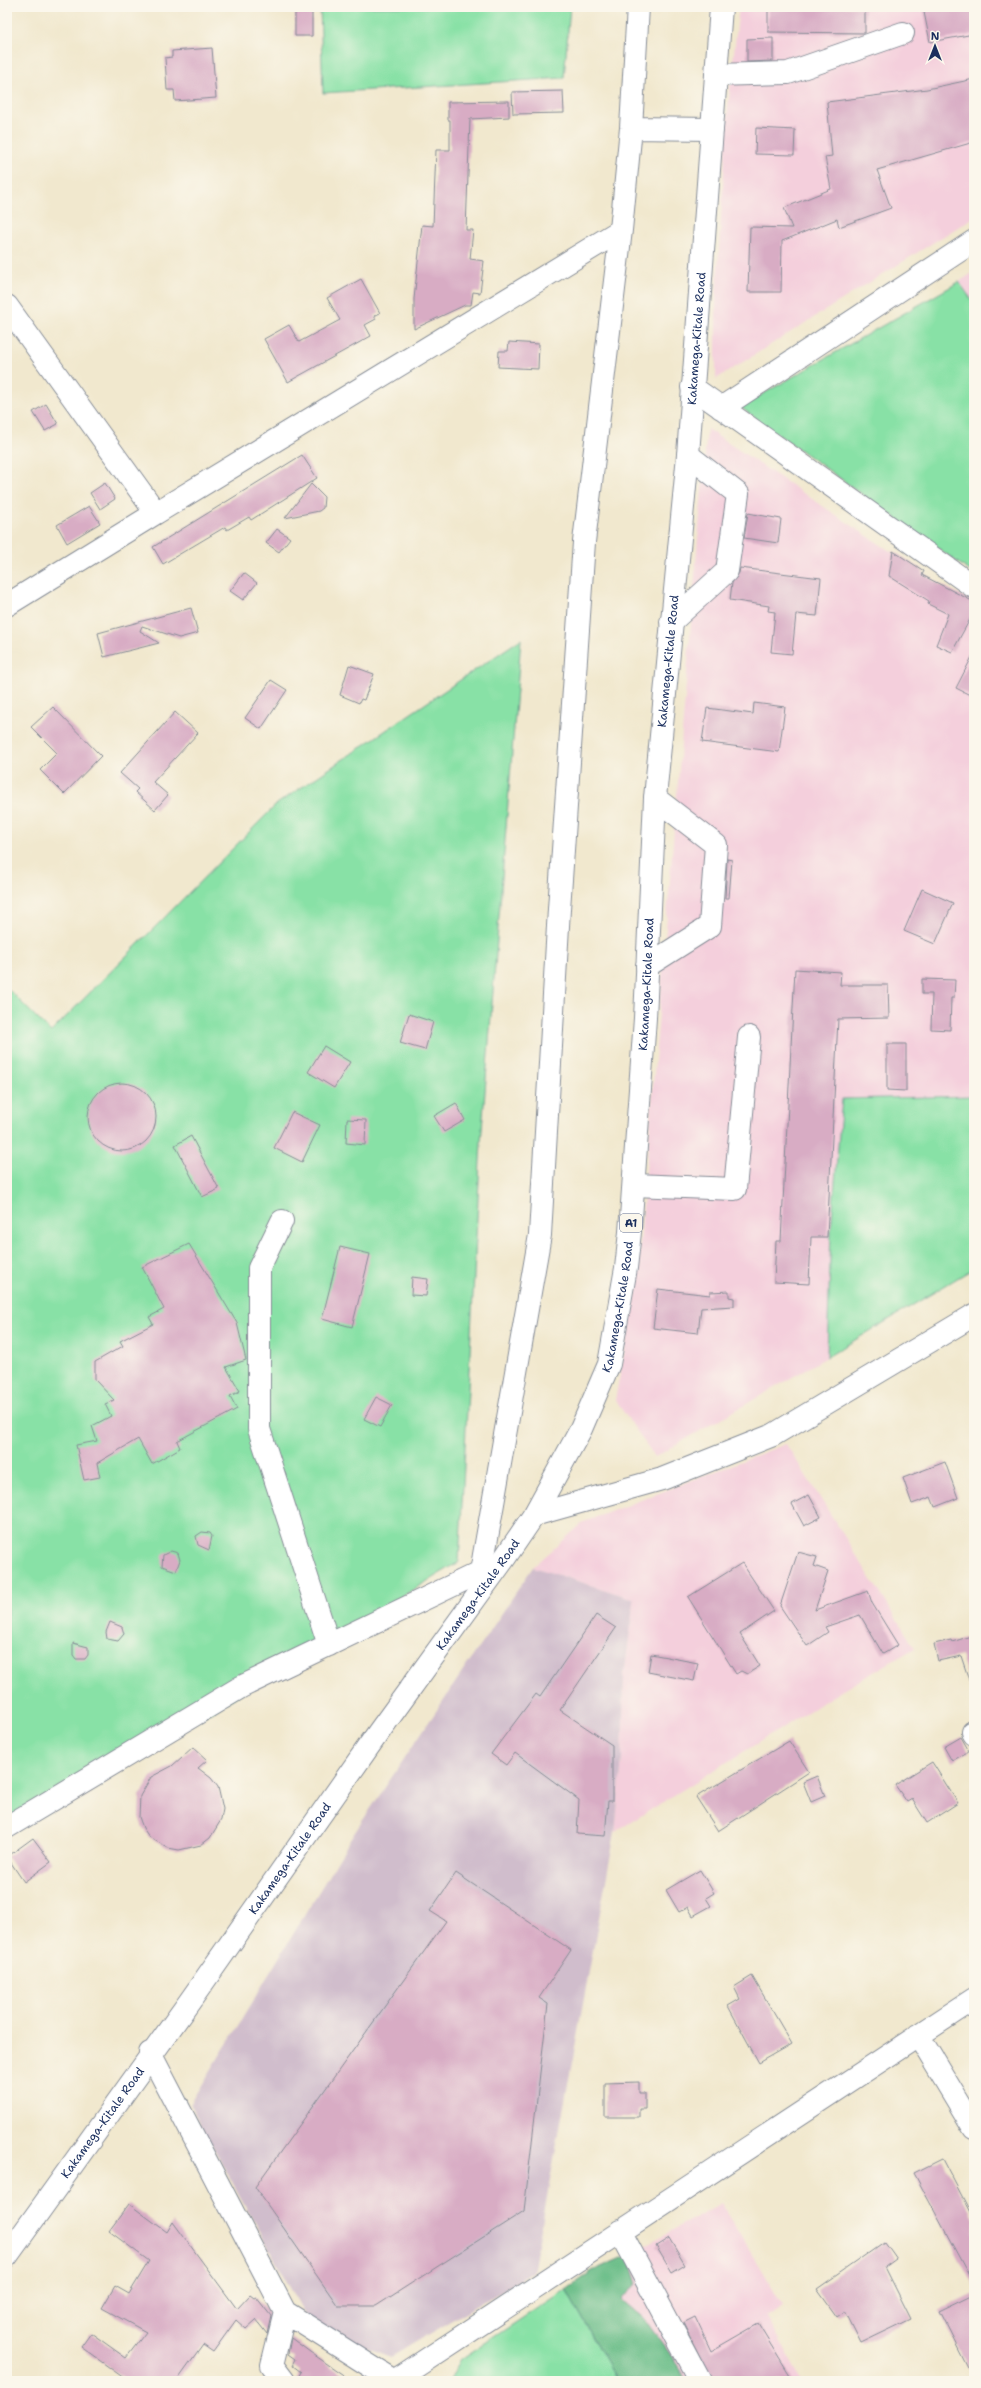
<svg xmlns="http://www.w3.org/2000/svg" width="981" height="2388" font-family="'Shantell Sans',sans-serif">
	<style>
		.built { fill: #f4cfdc }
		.industrial { fill: #d0bdcc }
		.green { fill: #88e1a6; stroke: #528882 }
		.forest { fill: #6ebf8b; stroke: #447774 }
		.building { fill: #d8acc4 }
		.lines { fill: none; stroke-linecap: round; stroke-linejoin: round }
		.minor-casing { stroke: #868c96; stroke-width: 24 }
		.highway-casing { stroke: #868c96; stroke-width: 24 }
		.minor { stroke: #fff; stroke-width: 22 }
		.highway { stroke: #fff; stroke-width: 22 }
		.labels { text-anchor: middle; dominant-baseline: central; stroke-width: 3; stroke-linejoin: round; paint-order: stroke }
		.shield { fill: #fbf7ec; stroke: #5e6b89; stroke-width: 1 }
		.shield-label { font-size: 11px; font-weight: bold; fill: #1b2f5e }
		.street-label { font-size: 12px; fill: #1b2f5e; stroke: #fbf7ec }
	</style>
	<rect width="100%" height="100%" fill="#fbf7ec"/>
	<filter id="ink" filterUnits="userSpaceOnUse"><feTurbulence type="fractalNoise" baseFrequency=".025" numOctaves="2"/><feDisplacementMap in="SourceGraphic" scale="8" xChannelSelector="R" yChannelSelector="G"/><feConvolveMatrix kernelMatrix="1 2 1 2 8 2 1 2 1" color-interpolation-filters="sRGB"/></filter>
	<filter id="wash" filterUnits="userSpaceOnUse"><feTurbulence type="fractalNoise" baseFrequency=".012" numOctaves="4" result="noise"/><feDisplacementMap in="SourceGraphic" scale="16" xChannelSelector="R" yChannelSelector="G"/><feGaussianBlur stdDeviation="0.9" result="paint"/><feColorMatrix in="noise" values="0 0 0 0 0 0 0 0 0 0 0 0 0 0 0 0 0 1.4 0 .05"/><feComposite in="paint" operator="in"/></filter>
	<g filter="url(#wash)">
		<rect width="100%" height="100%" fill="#f1e8ce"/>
		<!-- built -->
		<path class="built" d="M739,7H974V217L716,379V298L728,107Z
			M974,272V303L959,282Z
			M707,429L974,607V1096L842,1099L827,1357L655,1457L615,1400L636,1293Z
			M786,1444L915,1648L841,1691L615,1832L622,1758L624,1676L634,1599L533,1567L584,1522Z
			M721,2203L783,2306L766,2317L802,2381H685L683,2372L648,2323L620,2300L637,2283L628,2255Z"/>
		<!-- industrial -->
		<path class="industrial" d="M533,1567L634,1599L624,1676L622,1758L615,1832L533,2272L391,2357L311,2326L190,2105L353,1835Z"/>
		<!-- green -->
		<path class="green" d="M320,7H570L564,78L323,93Z
			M959,282L974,303V574L740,407Z
			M521,639L481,1142L459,1562L7,1835V988L51,1032L277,804Z
			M974,1096V1268L827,1357L831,1230L842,1099Z
			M566,2289L618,2381H449L461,2359Z"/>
		<!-- forest -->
		<path class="forest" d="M628,2255L637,2283L621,2300L648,2323L683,2372L685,2381H618L566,2289L592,2271Z"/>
		<g id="blocks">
			<!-- building -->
			<path class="building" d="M295,7H312V36H295Z
				M768,7H865V33L768,32Z
				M923,7H974V34L930,42Z
				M773,38V61L747,62V39Z
				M212,48L216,98L175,101L174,90H167L165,58L172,57V51Z
				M974,79V142L877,170L891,208L839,227L837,219L782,241L781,292H748L750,227L792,228L784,208L831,189L825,157L832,156L827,102L927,89Z
				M563,91L564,113L513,114L512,92Z
				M509,101V117L470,119L466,230H473L470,259L484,261L480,293L473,292L471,305H465L414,329V299L422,225L433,226L436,150H450V120H448V102Z
				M756,128L795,130L794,155L755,154Z
				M361,279L380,313L374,316L376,319L365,325L371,336L288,382L264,339L289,325L299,342L340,320L327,298Z
				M509,342L539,344L538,369L498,367L499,351H508Z
				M46,404L58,424L45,431L33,412Z
				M302,455L317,478L251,520L249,517L227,530L225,527L163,564L153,547Z
				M105,483L115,499L100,509L90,493Z
				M311,484L324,497L323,508L319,511L285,518Z
				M89,506L100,523L67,543L57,525Z
				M748,513L781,519L778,543L744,538Z
				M277,529L290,538L279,552L266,543Z
				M893,551L924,571L922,575L974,602V612L952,652L936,645L948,614L928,604L929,601L889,576Z
				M740,568L821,578L817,616L796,614L792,654L771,652L775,612L768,611L769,606L730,600L732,583L739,573Z
				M244,573L257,583L243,600L230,591Z
				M191,608L198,633L179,638L142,626L140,631L159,643L104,657L98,633Z
				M974,653V697L956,688Z
				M349,665L374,674L364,700L361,699L359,703L340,695Z
				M271,680L287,690L261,729L245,718Z
				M754,703L785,707L779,752L702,742L707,708L753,714Z
				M53,707L101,756L64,794L40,770L57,753L31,727Z
				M175,712L198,733L153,782L168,795L155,810L135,792L138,789L120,773Z
				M727,859L732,860L729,898H725Z
				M922,889L953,903L935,944L904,931Z
				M795,969L841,972L840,985H888L889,1018L838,1019L827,1237H811L809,1284L774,1282L776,1241H781Z
				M922,979L955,980L954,998H951L950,1030L931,1029L932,994H922Z
				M409,1014L433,1022L425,1050L400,1043Z
				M887,1044H906V1091L887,1090Z
				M324,1046L350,1062L334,1088L308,1072Z
				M88 1117a34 34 0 1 1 68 0a34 34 0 1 1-68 0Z
				M456,1103L465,1120L444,1132L434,1116Z
				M292,1112L320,1125L302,1162L274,1148Z
				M347,1119L366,1120L365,1145L346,1143Z
				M191,1136L219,1189L202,1197L175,1145Z
				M189,1244L237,1323L246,1360L226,1367L240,1391L230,1396L237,1409L177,1441L180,1448L152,1464L138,1439L97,1463L100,1477L84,1480L76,1445L97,1441L92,1426L111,1416L105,1404L114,1400L95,1380V1362L123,1346L120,1341L153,1324L149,1317L164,1309L142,1267Z
				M340,1247L370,1254L352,1327L322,1319Z
				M412,1277L428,1279L426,1296L411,1295Z
				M658,1289L710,1295V1292L729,1291V1297L734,1298V1306L701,1308L698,1333L653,1328Z
				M376,1397L392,1405L380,1427L364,1419Z
				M945,1462L958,1498L935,1507L931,1497L912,1504L903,1478Z
				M809,1495L821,1517L804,1526L792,1504Z
				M202,1532L210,1533L212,1536L209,1550L198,1545L196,1536Z
				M171,1551L178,1553L180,1560L176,1571L162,1566L163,1555Z
				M798,1552L817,1557L814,1566L828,1571L815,1610L868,1591L872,1603L898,1645L883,1654L860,1615L825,1627L828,1632L807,1646L780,1606Z
				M742,1563L774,1611L740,1634L760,1666L747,1674L741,1671L736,1674L688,1597Z
				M596,1615L616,1628L560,1710L612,1745V1801H608L605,1836L577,1834L579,1800L515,1753L506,1765L491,1754L536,1694L540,1697Z
				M110,1622L122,1627L124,1634L118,1641L107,1639L106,1632Z
				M974,1635V1685L971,1686L961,1656L938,1661L934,1644L951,1640L952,1642Z
				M73,1643L88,1647V1655L85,1659H76L73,1655Z
				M651,1654L698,1663L694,1681L648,1672Z
				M961,1737L969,1751L952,1761L944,1747Z
				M789,1741L809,1772L718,1831L696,1797Z
				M193,1747L207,1760L198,1768L211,1778L218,1787L223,1809L221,1820L210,1838L201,1845L179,1850L168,1848L149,1837L143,1828L139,1817L140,1796L151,1777L172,1766Z
				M932,1762L958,1803L927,1823L912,1799L907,1802L895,1785Z
				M817,1776L825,1796L811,1802L803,1782Z
				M33,1838L51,1862L24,1882L7,1857Z
				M700,1870L714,1893L706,1898L711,1906L693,1916L688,1907L679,1912L666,1890Z
				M456,1873L571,1950L539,1998L548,2004L524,2211L376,2306H338L255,2187L446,1921L430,1911Z
				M752,1976L792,2044L759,2063L728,2006L740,1999L734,1987Z
				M639,2082V2093H645V2109H639V2117H605V2083Z
				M942,2159L974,2220V2285L914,2173Z
				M129,2204L167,2232L173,2222L237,2309L250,2295L254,2298L256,2297L271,2316L267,2334L256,2320L246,2329L236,2320L213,2352L203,2345L177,2381H128L81,2347L91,2333L126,2358L146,2332L102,2308L115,2286L129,2294L149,2261L109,2231Z
				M669,2238L685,2265L672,2273L656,2246Z
				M884,2242L896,2259L885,2267L911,2319L861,2343L845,2311L837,2317L817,2289Z
				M974,2294V2380L939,2311Z
				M695,2317L711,2351L758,2324L793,2381H712L683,2323Z
				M291,2338L310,2352L352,2381H296L301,2372L292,2365L295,2359L288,2354Z"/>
		</g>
	</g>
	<g filter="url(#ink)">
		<use href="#blocks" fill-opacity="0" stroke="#868c96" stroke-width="1"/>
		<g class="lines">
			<defs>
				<path id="minor" d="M716,75L788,73L903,33
					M631,128L712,129
					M7,306L156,513L7,605
					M692,387L974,587
					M721,408L974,241
					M156,513L621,230
					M671,622L727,571L738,494L688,455
					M647,966L710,926L716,845L655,798
					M634,1185L735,1189L749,1037
					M282,1221L259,1268V1429L329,1645
					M534,1515L662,1479L773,1435L974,1315
					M481,1572L540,1235L559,909L584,542L621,230L631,128L638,7
					M973,1732L974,1734
					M7,1827L241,1687L493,1566
					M918,2035L974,2128
					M150,2053L285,2312L394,2381
					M620,2231L700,2381
					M284,2381L272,2365L285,2312
					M394,2381L974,1999"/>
				<g id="highway">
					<path id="s1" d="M7,2256L190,2001L378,1733L504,1559L534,1515L581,1429L609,1364L626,1268L630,1232L645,1018L655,798L688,455L721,7"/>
				</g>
			</defs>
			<!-- minor casing -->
			<use href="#minor" class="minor-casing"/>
			<!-- highway casing -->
			<use href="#highway" class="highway-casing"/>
			<!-- minor -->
			<use href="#minor" class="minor"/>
			<!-- highway -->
			<use href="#highway" class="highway"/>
		</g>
	</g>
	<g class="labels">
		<!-- shield labels -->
		<rect class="shield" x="620" y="1214" width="22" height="18" rx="3"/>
		<g class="shield-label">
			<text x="631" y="1223">A1</text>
		</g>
		<!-- street labels -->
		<g class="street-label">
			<text stroke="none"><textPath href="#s1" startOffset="2108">Kakamega-Kitale Road</textPath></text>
			<text stroke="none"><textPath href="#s1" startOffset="1784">Kakamega-Kitale Road</textPath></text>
			<text stroke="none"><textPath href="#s1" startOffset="1460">Kakamega-Kitale Road</textPath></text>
			<text stroke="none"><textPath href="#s1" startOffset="1136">Kakamega-Kitale Road</textPath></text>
			<text stroke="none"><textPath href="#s1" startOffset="812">Kakamega-Kitale Road</textPath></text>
			<text stroke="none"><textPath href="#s1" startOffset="488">Kakamega-Kitale Road</textPath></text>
			<text stroke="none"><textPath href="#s1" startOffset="164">Kakamega-Kitale Road</textPath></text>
		</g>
	</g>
	<!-- margin -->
	<rect width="981" height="2388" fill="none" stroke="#fbf7ec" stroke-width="24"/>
	<!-- north arrow -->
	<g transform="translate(935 46)" stroke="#fbf7ec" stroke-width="3" paint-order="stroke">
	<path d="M0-3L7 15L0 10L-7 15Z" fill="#1b2f5e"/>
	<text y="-6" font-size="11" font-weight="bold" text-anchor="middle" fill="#1b2f5e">N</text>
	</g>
</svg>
